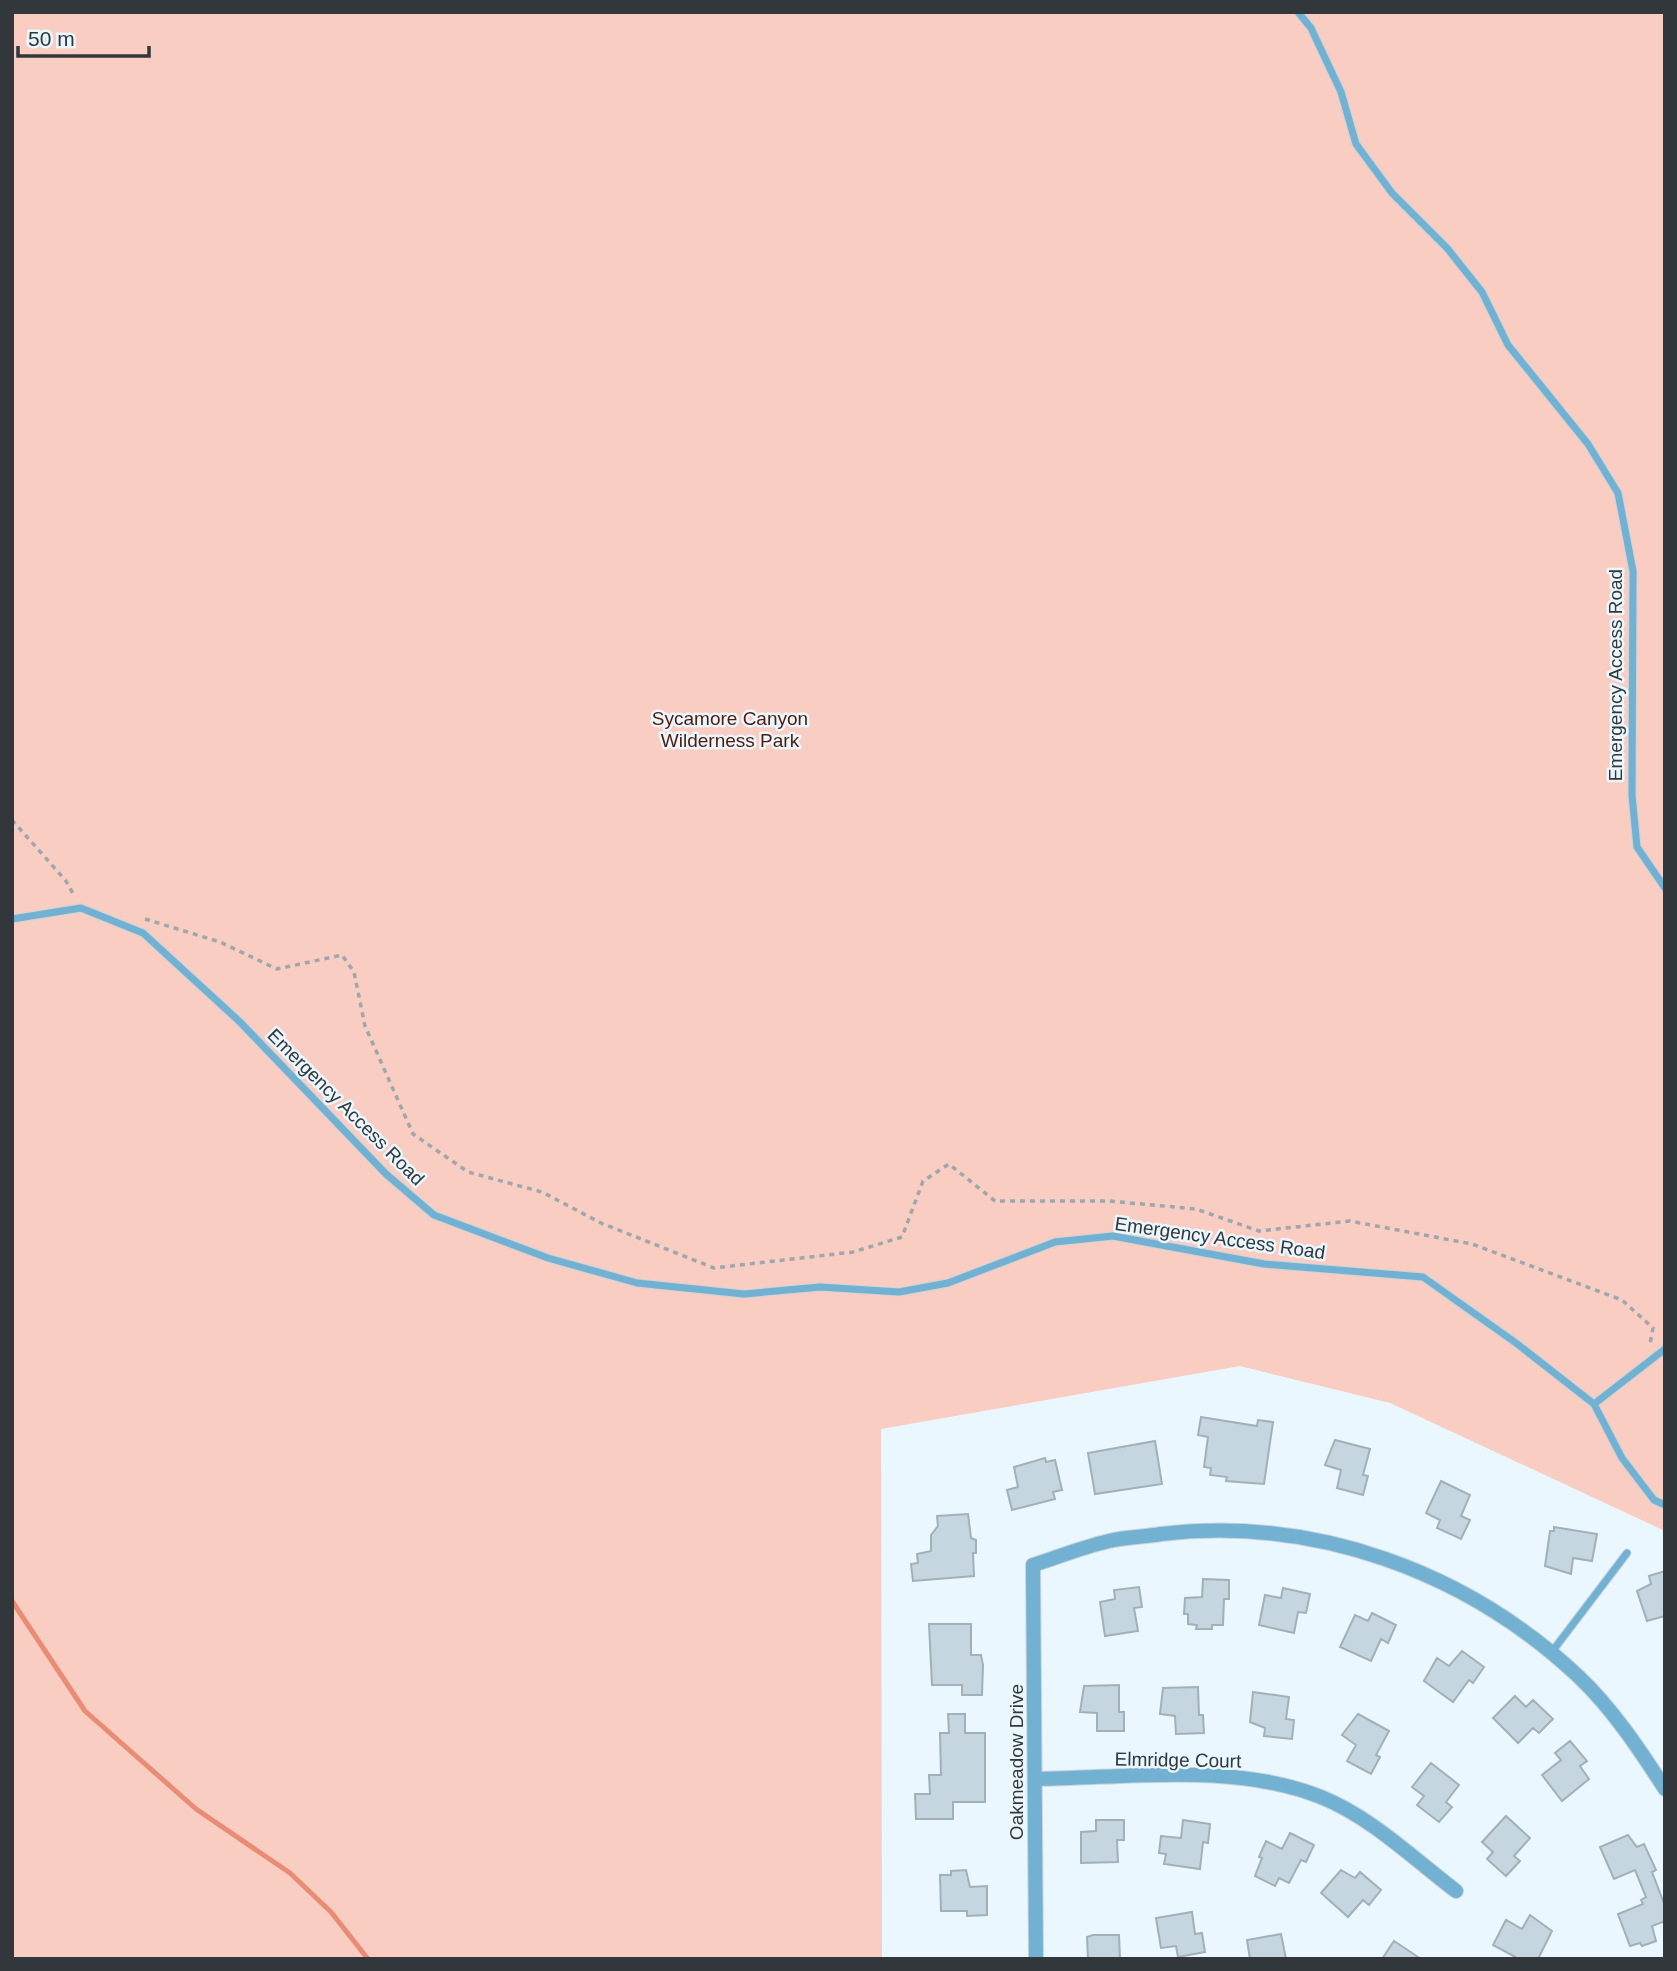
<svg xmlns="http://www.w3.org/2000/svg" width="1677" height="1971" font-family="Arial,sans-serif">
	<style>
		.green { fill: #f9cdc1 }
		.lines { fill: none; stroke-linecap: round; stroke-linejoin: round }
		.stream { stroke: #e98c75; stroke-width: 5 }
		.building { fill: #c6d6e0; stroke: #a1b0b9; stroke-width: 2 }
		.service-casing { stroke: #c9d4db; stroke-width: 9 }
		.minor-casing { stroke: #c9d4db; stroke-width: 16 }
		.path { stroke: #9da7ad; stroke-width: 3.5; stroke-dasharray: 5 5; stroke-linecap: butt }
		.service { stroke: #72b1d2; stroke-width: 7 }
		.minor { stroke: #72b1d2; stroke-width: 14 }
		.labels { text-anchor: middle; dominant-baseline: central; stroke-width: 5; stroke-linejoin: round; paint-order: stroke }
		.street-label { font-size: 19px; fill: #31373b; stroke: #eaf7fe }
		.park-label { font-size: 19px; fill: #531a0b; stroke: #eaf7fe }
	</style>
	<rect width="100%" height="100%" fill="#eaf7fe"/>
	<!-- green -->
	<path class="green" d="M12,12H1665V1531L1390,1403L1240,1366L881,1429L882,1959H12Z"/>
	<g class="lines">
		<!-- stream -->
		<path class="stream" d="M12,1601L85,1711L196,1809L290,1873L331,1912L368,1959"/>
	</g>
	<!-- building -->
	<path class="building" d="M1201,1417L1257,1426L1258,1420L1273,1422L1264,1484L1226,1481L1227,1477L1210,1475L1211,1468L1204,1467L1208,1437L1198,1435Z
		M1335,1440L1370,1449L1363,1475L1368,1476L1363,1495L1337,1488L1341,1470L1325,1465Z
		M1155,1441L1162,1484L1095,1494L1088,1453Z
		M1045,1458L1046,1462L1055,1460L1062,1490L1053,1492L1055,1499L1012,1510L1007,1490L1018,1487L1014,1467Z
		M1441,1481L1470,1495L1461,1516L1470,1520L1461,1539L1437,1528L1440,1520L1426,1513Z
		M968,1514L971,1538L976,1540V1553H973L974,1576L913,1581L911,1564L918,1563L917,1554L931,1551V1535L938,1526L937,1516Z
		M1554,1527L1597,1534L1592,1561L1573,1558L1571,1574L1545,1566L1550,1531H1554Z
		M1665,1571V1616L1647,1621L1637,1591L1651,1584L1649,1576Z
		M1203,1579L1229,1580V1599H1224L1223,1625H1212V1629H1196L1197,1625L1188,1624V1614H1184L1185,1598L1202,1597Z
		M1139,1587L1142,1607L1134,1608L1138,1631L1105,1636L1100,1602L1115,1599L1114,1590Z
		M1283,1588L1310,1594L1306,1613L1298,1612L1294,1633L1259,1625L1265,1595L1281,1598Z
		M1372,1613L1396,1625L1388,1643L1381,1639L1371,1661L1340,1647L1355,1615L1368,1621Z
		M929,1624H971V1655H981L983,1665L982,1695H962V1685H932Z
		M1462,1651L1484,1667L1473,1683L1469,1680L1453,1702L1424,1681L1437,1658L1449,1666Z
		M1119,1685V1712H1124V1731H1097V1713L1080,1712L1084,1686Z
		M1198,1687L1199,1715H1203L1204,1733L1176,1734L1175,1716L1160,1714L1163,1688Z
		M1253,1692L1289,1697L1286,1719L1294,1720L1292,1739L1264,1736L1265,1728L1250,1722Z
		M1515,1696L1526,1707L1533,1700L1553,1719L1539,1733L1533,1728L1518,1743L1493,1718Z
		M948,1714H965V1733H985V1802H953V1819H916L915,1794H930L929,1775H941L940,1733H949Z
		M1358,1714L1389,1731L1376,1755L1380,1757L1371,1774L1347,1761L1356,1745L1342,1735Z
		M1570,1741L1587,1761L1580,1766L1589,1779L1562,1801L1542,1775L1561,1760L1555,1753Z
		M1431,1763L1459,1785L1446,1802L1452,1807L1439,1822L1417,1805L1424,1796L1412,1787Z
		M1506,1816L1530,1838L1514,1856L1520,1861L1506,1876L1487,1859L1493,1852L1482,1842Z
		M1096,1820H1124V1840H1117L1118,1862L1081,1863V1832L1096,1831Z
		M1183,1820L1210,1824L1208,1843L1203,1842L1200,1869L1164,1864L1166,1854L1159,1853L1161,1836L1181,1838Z
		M1290,1833L1314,1845L1306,1862L1301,1860L1289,1883L1279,1878L1275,1886L1255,1876L1262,1858L1259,1857L1266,1841L1282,1849Z
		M1628,1835L1637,1847L1644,1844L1656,1870L1652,1872L1665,1906V1921L1652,1926L1656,1941L1642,1946L1640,1943L1630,1946L1618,1914L1643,1904L1641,1900L1646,1897L1635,1870L1614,1879L1600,1847Z
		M966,1870L970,1887L987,1886V1915L967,1916V1911H941L940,1875H951V1871Z
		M1341,1870L1355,1878L1360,1872L1381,1890L1369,1905L1363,1900L1348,1917L1321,1893Z
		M1192,1912L1195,1934L1202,1933L1205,1952L1178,1957L1176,1946L1161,1948L1156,1918Z
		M1530,1915L1552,1931L1538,1959H1519L1493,1945L1506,1920L1522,1929Z
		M1281,1934L1286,1959H1250L1247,1940Z
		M1093,1935H1119L1120,1959H1088L1087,1937Z
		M1394,1941L1421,1959H1382Z"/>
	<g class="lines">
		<defs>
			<path id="service" d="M1298,12L1311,28L1341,92L1356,144L1392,193L1447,248L1482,292L1508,345L1588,444L1618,493L1633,571L1632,795L1637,847L1665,888
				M12,919L81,908L143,933L240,1022L386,1174L434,1215L548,1258L637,1283L744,1294L820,1287L899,1292L948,1283L1055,1242L1113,1236L1264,1264L1423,1277L1516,1343L1594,1404L1622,1458L1654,1500L1665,1505
				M1594,1404L1665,1349
				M1551,1653L1627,1553"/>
			<path id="minor" d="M1036,1779C1128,1778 1233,1762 1321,1797C1371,1817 1414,1859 1456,1891
				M1036,1959L1033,1565C1058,1557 1083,1547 1109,1541C1125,1537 1144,1537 1161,1534C1314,1516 1466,1571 1578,1676C1612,1708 1640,1750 1665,1789"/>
		</defs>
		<!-- service casing -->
		<use href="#service" class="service-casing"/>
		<!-- minor casing -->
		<use href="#minor" class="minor-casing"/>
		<!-- path -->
		<path class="path" d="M12,820L66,881L75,897
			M145,919L220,942L277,969L342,955L354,972L365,1026L413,1134L468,1172L542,1192L601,1223L714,1268L853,1252L902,1237L923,1181L949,1164L995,1201H1109L1196,1209L1259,1231L1350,1221L1472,1244L1622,1300L1653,1328L1650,1344"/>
		<!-- service -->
		<use href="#service" class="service"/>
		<!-- minor -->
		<use href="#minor" class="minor"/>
	</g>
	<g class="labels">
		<!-- street labels -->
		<g class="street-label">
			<text transform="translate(1615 675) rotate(-90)">Emergency Access Road</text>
			<text transform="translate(346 1107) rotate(45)">Emergency Access Road</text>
			<text transform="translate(1220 1238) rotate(8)">Emergency Access Road</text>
			<text transform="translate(1178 1760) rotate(1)">Elmridge Court</text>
			<text transform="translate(1016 1762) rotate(-90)">Oakmeadow Drive</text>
		</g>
		<!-- park labels -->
		<g class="park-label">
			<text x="730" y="718">Sycamore Canyon<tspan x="730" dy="22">Wilderness Park</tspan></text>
		</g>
	</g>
	<!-- border -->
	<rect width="1677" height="1971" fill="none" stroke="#31373b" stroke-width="28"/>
	<!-- scale -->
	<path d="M18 46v10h131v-10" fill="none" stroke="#31373b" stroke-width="3.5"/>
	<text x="28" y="46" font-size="21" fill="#31373b" stroke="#eaf7fe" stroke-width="5" paint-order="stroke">50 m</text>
</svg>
